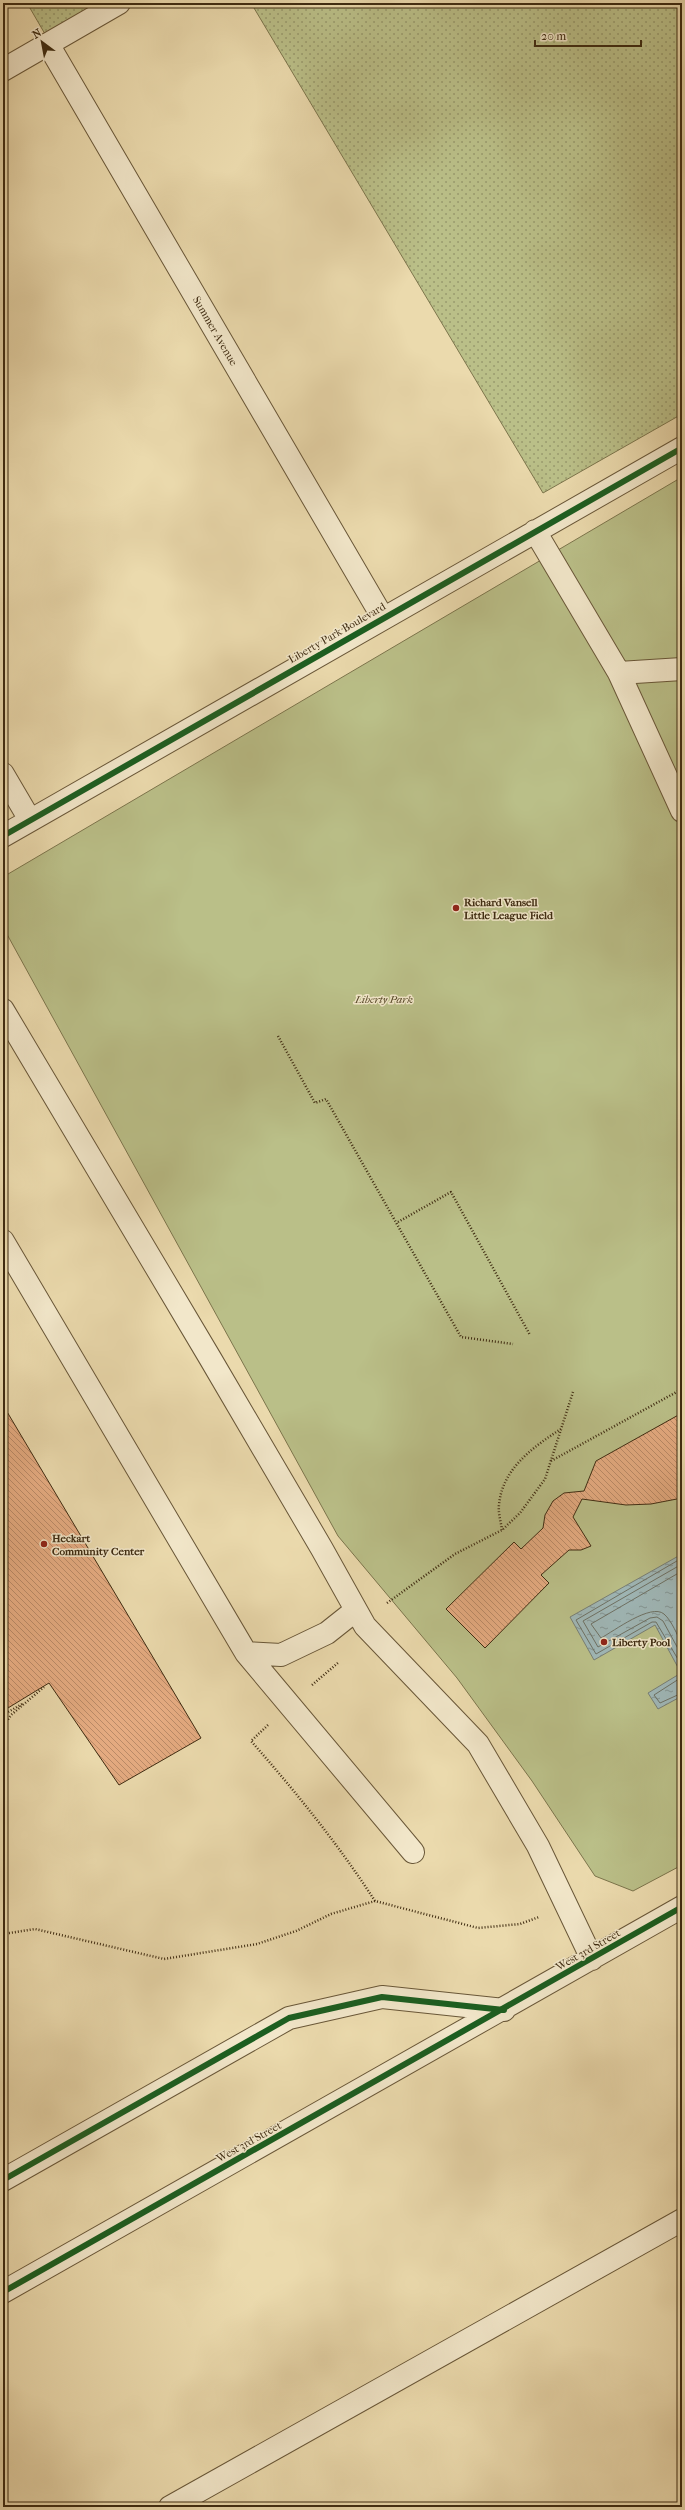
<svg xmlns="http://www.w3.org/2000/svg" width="685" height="2510" font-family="'IM FELL French Canon',serif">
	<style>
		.grass { fill: url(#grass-dots); stroke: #7c754c }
		.park { fill: #babf88; stroke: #7c754c }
		.water { fill: url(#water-ripples); stroke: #787f75 }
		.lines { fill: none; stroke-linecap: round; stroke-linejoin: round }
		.shore { stroke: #6e7164; stroke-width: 1 }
		.building { fill: url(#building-back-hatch); stroke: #3e2b11 }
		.minor-casing { stroke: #695738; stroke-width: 24 }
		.path { stroke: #3e2b11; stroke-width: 2.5; stroke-dasharray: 1 2; stroke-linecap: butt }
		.minor { stroke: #f2e7ca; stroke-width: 22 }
		.cycleway-casing { stroke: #f2e7ca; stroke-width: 8 }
		.cycleway { stroke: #1b5e20; stroke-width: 6 }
		.poi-dot { fill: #8f2418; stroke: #f2e7ca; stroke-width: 1.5 }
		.labels { text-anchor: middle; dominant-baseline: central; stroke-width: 3; stroke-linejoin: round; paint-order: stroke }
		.street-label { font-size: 11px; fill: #3e2b11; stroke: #f2e7ca }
		.poi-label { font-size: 11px; font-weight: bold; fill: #3e2b11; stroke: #f2e7ca; text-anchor: start }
		.park-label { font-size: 11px; font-style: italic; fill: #574929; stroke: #f2e7ca }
	</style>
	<defs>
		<pattern id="grass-dots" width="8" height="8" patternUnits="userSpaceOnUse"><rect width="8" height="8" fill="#babf88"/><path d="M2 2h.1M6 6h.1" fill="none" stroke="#999b6e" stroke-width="1.8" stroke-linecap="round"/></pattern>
		<pattern id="water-ripples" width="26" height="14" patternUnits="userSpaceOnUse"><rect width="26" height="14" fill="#9fb7b7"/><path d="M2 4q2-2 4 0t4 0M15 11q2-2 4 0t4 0" fill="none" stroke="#839593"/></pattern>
		<pattern id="building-back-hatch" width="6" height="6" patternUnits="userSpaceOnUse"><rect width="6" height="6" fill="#e5ab81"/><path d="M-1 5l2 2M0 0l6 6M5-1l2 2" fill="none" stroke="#bb8b68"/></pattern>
	</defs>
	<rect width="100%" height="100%" fill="#ebdaad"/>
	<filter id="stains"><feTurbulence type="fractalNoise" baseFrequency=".005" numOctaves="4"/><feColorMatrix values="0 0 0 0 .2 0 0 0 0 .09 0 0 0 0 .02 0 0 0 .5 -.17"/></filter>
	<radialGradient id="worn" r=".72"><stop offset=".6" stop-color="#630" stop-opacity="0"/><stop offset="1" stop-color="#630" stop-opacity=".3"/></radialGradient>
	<!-- grass -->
	<path class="grass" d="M27,3H99L45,34Z
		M251,3H682V414L543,493Z"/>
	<!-- park -->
	<path class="park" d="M682,477V1865L633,1891L595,1876L532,1781L457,1678L338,1536L3,927V877Z"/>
	<!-- water -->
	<path class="water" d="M682,1554V1696L658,1709L648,1693L681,1673L655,1625L594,1660L570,1617Z"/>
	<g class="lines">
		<!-- shore -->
		<path class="shore" d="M682,1558L576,1620L596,1654L652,1622H656L682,1666
			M682,1564L583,1621L598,1647L650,1618L657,1617L663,1621L682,1656
			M682,1571L591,1624L601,1638C614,1631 651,1603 664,1614C672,1621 677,1635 682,1644
			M682,1677L654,1695L660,1703L682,1693"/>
	</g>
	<!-- building -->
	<path class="building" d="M3,1405L201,1738L119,1785L49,1683L3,1711Z
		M682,1413V1498L651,1504L626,1505L582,1499L573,1517L591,1546L581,1550H569L541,1575L549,1583L485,1648L446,1609L514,1542L521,1549L543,1528L545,1515L553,1501L564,1493L584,1491L596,1461Z"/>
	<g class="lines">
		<defs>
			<path id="minor" d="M48,44L383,618
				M3,70L119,3
				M535,531L619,673L682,811
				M619,673L682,669
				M3,774L30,820
				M3,836L682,448
				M3,1010L210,1358L322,1549L365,1626L478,1744L538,1846L592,1959
				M3,1241L246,1653L413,1852
				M246,1653L281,1655L327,1633L356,1610
				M3,2180L289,2018L382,1997L504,2010
				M3,2292L682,1907
				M170,2507L682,2220"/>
		</defs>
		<!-- minor casing -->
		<use href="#minor" class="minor-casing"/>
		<!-- path -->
		<path class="path" d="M278,1036L315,1103L326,1099L461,1337L513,1344
			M398,1222L451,1192L530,1335
			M551,1461L682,1389
			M502,1530C501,1522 498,1513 499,1505C502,1469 533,1447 561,1429
			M387,1603L455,1554L502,1530L520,1513L545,1479L573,1392
			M312,1685L339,1662
			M3,1715L22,1704
			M268,1725L251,1741C296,1792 338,1844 375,1901L478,1928L520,1924L539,1917
			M3,1727L11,1715L44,1687
			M3,1934L35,1929L164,1959L257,1944L296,1931L331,1914L375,1901"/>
		<!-- minor -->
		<use href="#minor" class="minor"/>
		<defs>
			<path id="cycleway" d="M3,836L682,448
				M3,2180L289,2018L382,1997L504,2010
				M3,2292L682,1907"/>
		</defs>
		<!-- cycleway casing -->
		<use href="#cycleway" class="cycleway-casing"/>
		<!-- cycleway -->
		<use href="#cycleway" class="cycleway"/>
	</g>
	<!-- markers -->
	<g class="poi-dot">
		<circle cx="456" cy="908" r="4"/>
		<circle cx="44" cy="1544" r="4"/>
		<circle cx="604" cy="1642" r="4"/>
	</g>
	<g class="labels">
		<!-- street labels -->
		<g class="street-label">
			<text transform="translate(215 331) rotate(60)">Summer Avenue</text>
			<text transform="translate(337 633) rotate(-30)">Liberty Park Boulevard</text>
			<text transform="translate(588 1950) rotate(-30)">West 3rd Street</text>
			<text transform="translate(249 2142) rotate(-29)">West 3rd Street</text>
		</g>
		<!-- poi labels -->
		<g class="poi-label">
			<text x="464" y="902">Richard Vansell<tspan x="464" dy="13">Little League Field</tspan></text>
			<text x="52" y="1538">Heckart<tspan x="52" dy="13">Community Center</tspan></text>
			<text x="612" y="1642">Liberty Pool</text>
		</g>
		<!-- park labels -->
		<g class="park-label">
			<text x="384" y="999">Liberty Park</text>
		</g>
	</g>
	<!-- margin -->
	<rect width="685" height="2510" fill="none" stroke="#ebdaad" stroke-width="16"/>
	<rect x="4" y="4" width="677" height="2502" fill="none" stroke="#3e2b11" stroke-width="2"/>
	<rect x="8" y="8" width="669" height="2494" fill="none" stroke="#3e2b11"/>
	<!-- north arrow -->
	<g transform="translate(42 42) rotate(328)" stroke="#f2e7ca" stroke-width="3" paint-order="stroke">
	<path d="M0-3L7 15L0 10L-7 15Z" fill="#3e2b11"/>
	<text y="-6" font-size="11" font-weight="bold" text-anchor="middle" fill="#3e2b11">N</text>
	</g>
	<!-- scale -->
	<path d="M535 40v6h106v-6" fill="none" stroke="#3e2b11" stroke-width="2"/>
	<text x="541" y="40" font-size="12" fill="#3e2b11" stroke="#f2e7ca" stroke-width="3" paint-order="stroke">20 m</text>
	<rect width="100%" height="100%" filter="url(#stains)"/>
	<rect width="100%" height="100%" fill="url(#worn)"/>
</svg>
